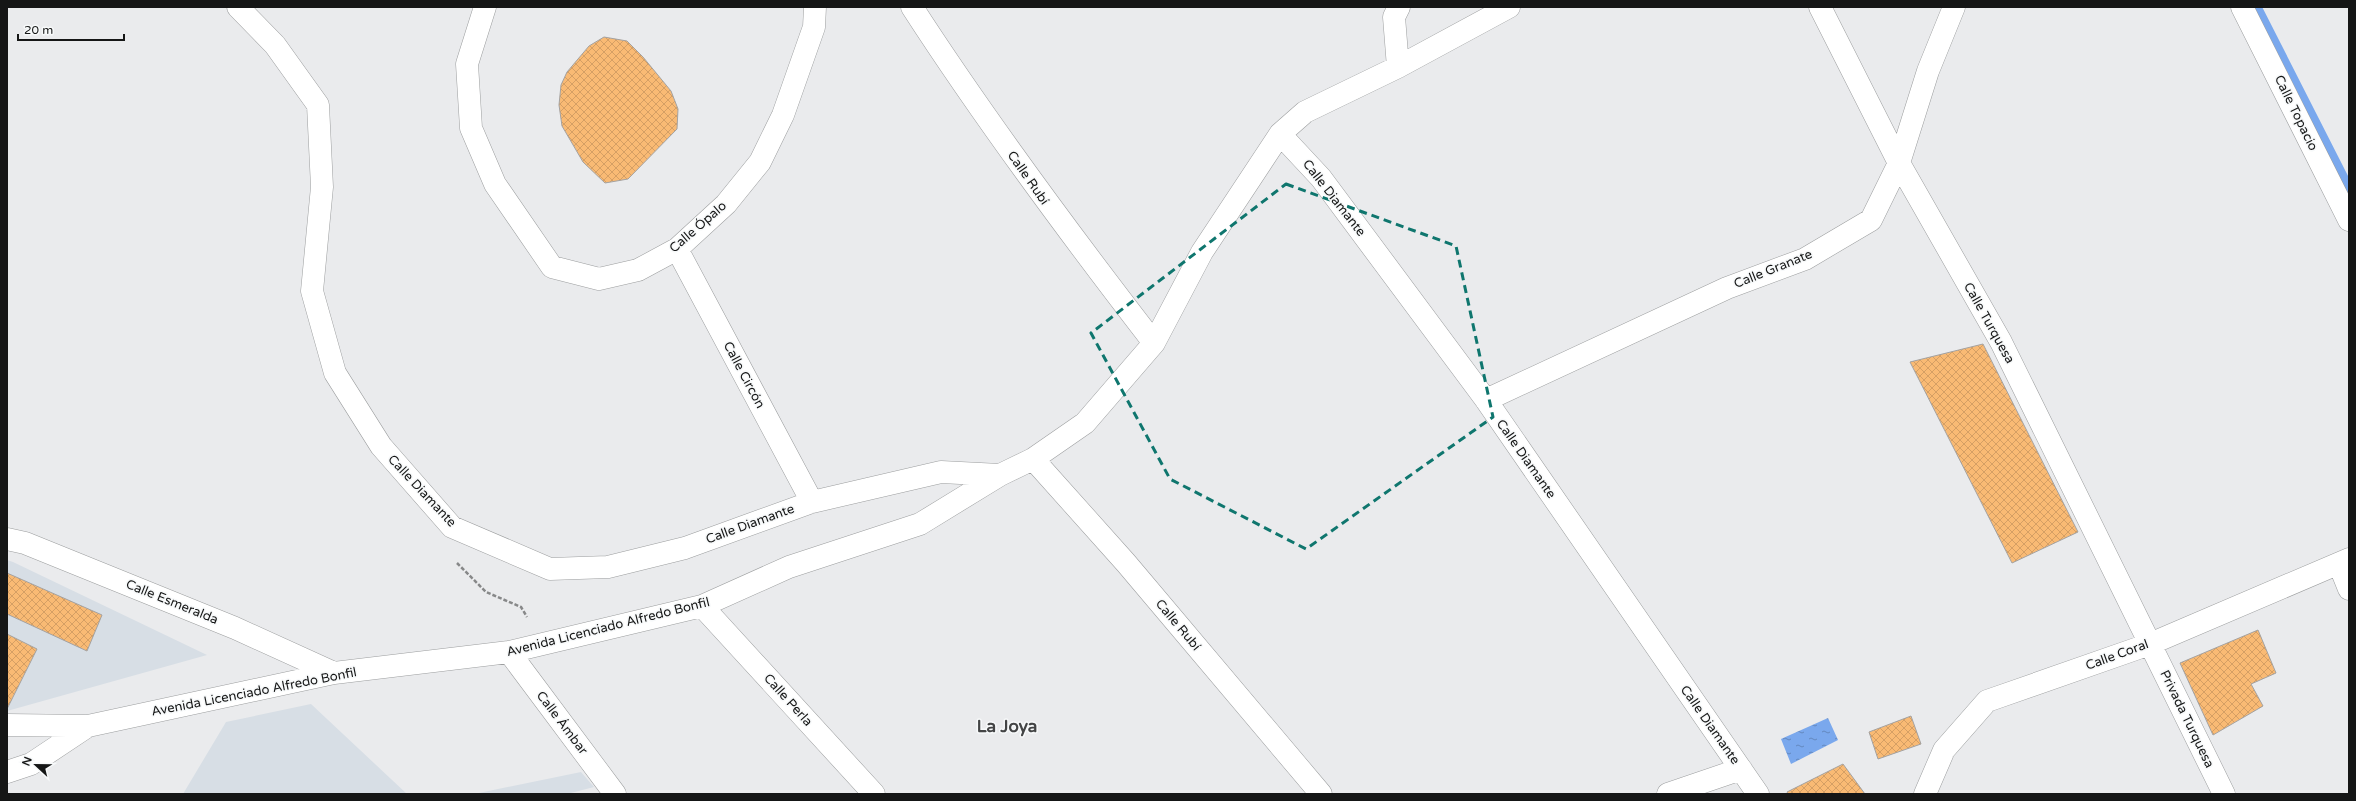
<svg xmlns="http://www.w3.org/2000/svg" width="2356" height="801" font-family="'Varela Round',sans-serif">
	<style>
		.built { fill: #d7dee5 }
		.water { fill: url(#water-ripples) }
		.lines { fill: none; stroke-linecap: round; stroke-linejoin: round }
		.stream { stroke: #7aa8ed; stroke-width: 11 }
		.building { fill: url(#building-cross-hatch); stroke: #a4a2a1 }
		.minor-casing { stroke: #9c9e9f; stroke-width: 23 }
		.path { stroke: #878889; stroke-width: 2.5; stroke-dasharray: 4 2; stroke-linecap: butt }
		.minor { stroke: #fff; stroke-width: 22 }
		.marked { fill: none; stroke: #0f766e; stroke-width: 3; stroke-dasharray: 8 5; stroke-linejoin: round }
		.labels { text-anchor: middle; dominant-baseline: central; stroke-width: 3; stroke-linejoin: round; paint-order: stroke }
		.street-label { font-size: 13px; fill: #151616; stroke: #f7f9fa }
		.district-label { font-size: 17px; font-weight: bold; fill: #434445; stroke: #f7f9fa }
	</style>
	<defs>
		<pattern id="water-ripples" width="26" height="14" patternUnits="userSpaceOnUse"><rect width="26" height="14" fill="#7aa8ed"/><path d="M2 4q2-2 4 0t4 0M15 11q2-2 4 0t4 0" fill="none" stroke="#6388bf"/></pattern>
		<pattern id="building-cross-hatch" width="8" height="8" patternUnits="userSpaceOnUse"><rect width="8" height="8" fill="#f9ba74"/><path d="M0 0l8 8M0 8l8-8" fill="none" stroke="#d59f64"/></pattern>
	</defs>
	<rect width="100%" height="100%" fill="#eaebed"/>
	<!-- built -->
	<path class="built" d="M7,560L13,562L207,655L7,711Z
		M311,704L407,794H183L226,722Z
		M581,772L594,787L567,794H474Z"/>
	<!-- water -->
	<path class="water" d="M1828,718L1838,740L1791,764L1781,739Z"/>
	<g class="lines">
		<!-- stream -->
		<path class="stream" d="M2256,7L2349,190"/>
	</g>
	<!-- building -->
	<path class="building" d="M604,37L627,41L643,57L671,91L678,109L677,129L628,179L605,183L583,162L562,126L559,105L561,85L567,72L589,46Z
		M1983,344L2078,532L2012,563L1910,362Z
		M7,573L102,615L87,651L7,614Z
		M2258,630L2276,673L2251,684L2263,706L2213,735L2180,663Z
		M7,634L37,649L7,709Z
		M1911,716L1921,744L1878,759L1869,732Z
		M1843,764L1865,794H1788L1787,792Z"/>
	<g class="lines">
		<defs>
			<path id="minor" d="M238,7L275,45L318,105L322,187L312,291L335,373L381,446L452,527L550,569L608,567L685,548L812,502L941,472L1000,475
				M485,7L467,64L471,128L495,184L552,267L599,279L638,270L677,249L726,204L760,162L783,115L814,27L815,7
				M912,7C987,123 1069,233 1154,343
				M1820,7L1899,163L2001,342L2224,794
				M2242,7L2349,220
				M1398,67L1394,17L1399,7
				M1280,134L1321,178L1486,400L1758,794
				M677,249L812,502
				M1486,400L1727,288L1805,259L1871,220L1899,163L1928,71L1954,7
				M1033,459L1126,563L1321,794
				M7,539L25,543L235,628L334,673
				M2339,564L2349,589
				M702,606L874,794
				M509,652L615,794
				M7,725L88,726L334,673L509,652L702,606L789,567L920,524L1000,475L1033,459L1085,423L1154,343L1202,252L1280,134L1305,112L1398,67L1509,7
				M7,772L31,764L88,726
				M1668,794L1741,769
				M1925,794L1944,750L1987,701L2150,644L2349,559"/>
		</defs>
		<!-- minor casing -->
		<use href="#minor" class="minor-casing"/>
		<!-- path -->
		<path class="path" d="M457,563L486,592L521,607L527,617"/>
		<!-- minor -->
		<use href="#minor" class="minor"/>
	</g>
	<!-- marked area -->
	<path class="marked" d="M1286,184L1456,246L1493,417L1306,549L1170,479L1091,333Z"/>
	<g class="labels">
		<!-- street labels -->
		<g class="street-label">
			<text transform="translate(2296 113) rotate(64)">Calle Topacio</text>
			<text transform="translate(1028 178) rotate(55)">Calle Rubí</text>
			<text transform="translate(1334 198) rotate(52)">Calle Diamante</text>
			<text transform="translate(698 227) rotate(-41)">Calle Ópalo</text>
			<text transform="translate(1773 269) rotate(-22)">Calle Granate</text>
			<text transform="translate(1989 323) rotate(61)">Calle Turquesa</text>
			<text transform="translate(744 375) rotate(62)">Calle Circón</text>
			<text transform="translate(1526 459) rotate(55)">Calle Diamante</text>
			<text transform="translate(422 491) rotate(47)">Calle Diamante</text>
			<text transform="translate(750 524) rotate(-20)">Calle Diamante</text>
			<text transform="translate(172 602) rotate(22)">Calle Esmeralda</text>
			<text transform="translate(1178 625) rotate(50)">Calle Rubí</text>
			<text transform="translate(608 627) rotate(-14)">Avenida Licenciado Alfredo Bonfil</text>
			<text transform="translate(2117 655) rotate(-20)">Calle Coral</text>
			<text transform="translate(254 692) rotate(-11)">Avenida Licenciado Alfredo Bonfil</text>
			<text transform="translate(788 700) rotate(48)">Calle Perla</text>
			<text transform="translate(2187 719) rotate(64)">Privada Turquesa</text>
			<text transform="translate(562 723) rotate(53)">Calle Ámbar</text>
			<text transform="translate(1710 725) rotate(55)">Calle Diamante</text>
		</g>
		<!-- district labels -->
		<g class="district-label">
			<text x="1007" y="726">La Joya</text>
		</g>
	</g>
	<!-- border -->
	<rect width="2356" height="801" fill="none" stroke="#151616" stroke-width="16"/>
	<!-- north arrow -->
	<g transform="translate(36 765) rotate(292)" stroke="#f7f9fa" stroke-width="3" paint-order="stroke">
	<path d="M0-3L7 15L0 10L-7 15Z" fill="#151616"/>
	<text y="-6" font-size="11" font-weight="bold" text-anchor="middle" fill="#151616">N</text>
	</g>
	<!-- scale -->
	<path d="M18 34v6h106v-6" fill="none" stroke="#151616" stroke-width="2"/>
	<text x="24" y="34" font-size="12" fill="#151616" stroke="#f7f9fa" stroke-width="3" paint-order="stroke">20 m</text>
</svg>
